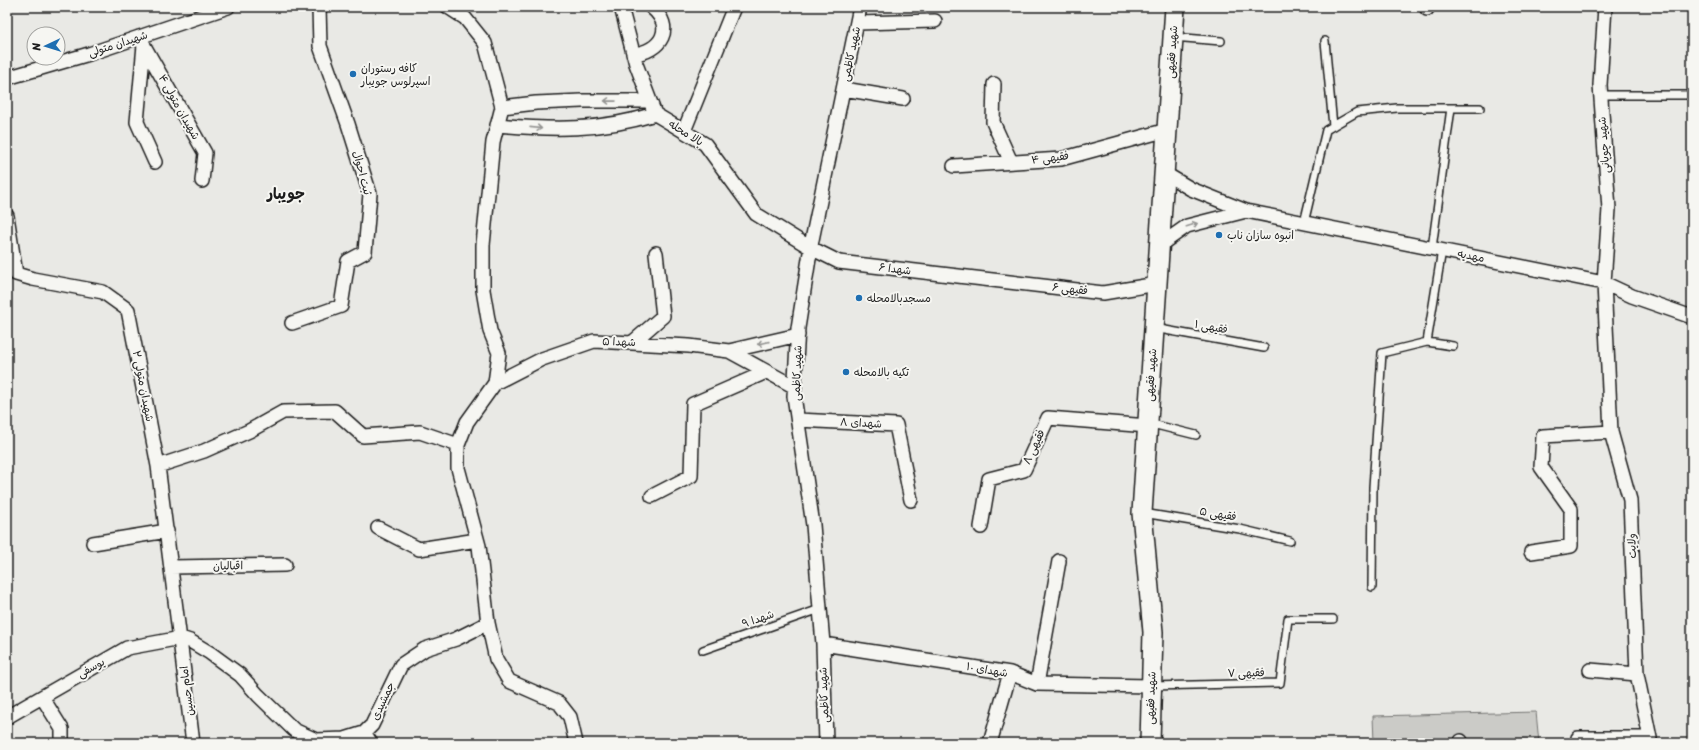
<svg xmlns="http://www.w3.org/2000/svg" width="1699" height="750" font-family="Sriracha,'Playpen Sans Arabic',sans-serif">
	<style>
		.green { fill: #cbcbc7; stroke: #747472 }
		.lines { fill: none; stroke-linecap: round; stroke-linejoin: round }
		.lane-casing { stroke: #1c1c1c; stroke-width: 10 }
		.street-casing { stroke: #1c1c1c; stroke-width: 16 }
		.secondary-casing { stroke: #1c1c1c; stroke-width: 22 }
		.lane { stroke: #f6f6f2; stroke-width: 7 }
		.street { stroke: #f6f6f2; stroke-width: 13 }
		.secondary { stroke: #f6f6f2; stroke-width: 19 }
		.oneway { stroke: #949492 }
		.poi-dot { fill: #1f6fb2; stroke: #f6f6f2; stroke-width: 1.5 }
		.labels { text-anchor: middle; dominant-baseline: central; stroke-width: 4; stroke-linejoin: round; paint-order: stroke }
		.street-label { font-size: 11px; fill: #1c1c1c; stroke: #f6f6f2 }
		.poi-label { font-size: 11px; fill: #1c1c1c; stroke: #f6f6f2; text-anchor: start }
		.district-label { font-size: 15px; font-weight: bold; fill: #1c1c1c; stroke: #f6f6f2 }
	</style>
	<rect width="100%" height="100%" fill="#e9e9e5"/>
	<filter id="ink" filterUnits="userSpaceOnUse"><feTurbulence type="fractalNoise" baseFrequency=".025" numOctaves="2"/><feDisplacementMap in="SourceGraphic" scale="8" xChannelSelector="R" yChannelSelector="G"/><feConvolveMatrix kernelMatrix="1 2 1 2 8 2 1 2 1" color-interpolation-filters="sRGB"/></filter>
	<g filter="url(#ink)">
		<!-- green -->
		<path class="green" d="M1536,712L1539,743H1374L1373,716Z"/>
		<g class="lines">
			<defs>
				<path id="lane" d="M1173,37L1221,41
					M1325,41L1333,126
					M1601,95H1692
					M1304,223L1326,130L1357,112L1397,108H1480
					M1432,248L1451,108
					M1154,328L1264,348
					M1427,342L1453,346
					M1148,423L1196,435
					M1143,513L1240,529L1290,541
					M1372,587L1373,487L1382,353L1427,342L1442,250
					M703,650L820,609
					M1152,686L1280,683L1288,619H1333"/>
				<path id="street" d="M448,7L465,18L485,43L502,107L493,142L483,245V290L490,331L499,353L495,383L467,422L458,445V468L479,546L488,623L496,659L509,681L559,703L570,717L576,743
					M621,7L636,64L655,114L705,144L756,214L811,248L839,262L1103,293L1157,284
					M1427,9V7
					M857,23L935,21
					M139,37L205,153L202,181
					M144,45L137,122L155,162
					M633,54C661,52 676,27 651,7
					M7,78L89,54L228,7
					M994,84L993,122L1011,162
					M844,89L903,99
					M502,107L536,103L582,101H649
					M497,125C554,130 600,131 655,114
					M684,131L734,7
					M954,166L1061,159L1167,130
					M1164,173L1191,189L1246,211L1604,283L1632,296L1692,317
					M7,216L16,274L33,279L103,292L128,310L158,466L193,743
					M1160,245L1187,226L1246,211
					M292,323L341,306L348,261L365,252L370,194L348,124L320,46L319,7
					M633,342L663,316L656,253
					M729,351L795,387
					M495,383L542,359L594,341L689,346L729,351L798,335
					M798,420L896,425L911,500
					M158,466L204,451L249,431L283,412L335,411L363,436L420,432L458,445
					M652,496L691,476L693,404L766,372
					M981,527L989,479L1024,470L1048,418L1148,426
					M378,528L419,549L477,540
					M93,543L167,531
					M1531,552L1571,546V509L1541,467L1543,436L1611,432
					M171,567L285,565
					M823,644L1010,673L1037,684L1152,686
					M1590,670L1637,674
					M1037,684L1059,561
					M42,697L62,729V743
					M7,717L127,648L181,638L190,641L210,653L240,675L258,695L294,730L316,740L345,739L364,733L372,725L401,665L425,649L456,639L488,623
					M364,733L371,743
					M1578,738H1650L1637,674L1630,500L1611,432L1604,283L1609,209L1600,85L1605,7
					M826,743L823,644L813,525L794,396L798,328L812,240L860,7
					M990,743L1010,673
					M1460,743L1461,741"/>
				<path id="secondary" d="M1150,743L1153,632L1142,513L1175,7"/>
			</defs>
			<!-- lane casing -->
			<use href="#lane" class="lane-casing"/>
			<!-- street casing -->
			<use href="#street" class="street-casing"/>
			<!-- secondary casing -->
			<use href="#secondary" class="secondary-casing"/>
			<!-- lane -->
			<use href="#lane" class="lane"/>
			<!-- street -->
			<use href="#street" class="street"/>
			<!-- secondary -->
			<use href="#secondary" class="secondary"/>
		</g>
		<!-- one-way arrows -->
		<defs><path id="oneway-shaft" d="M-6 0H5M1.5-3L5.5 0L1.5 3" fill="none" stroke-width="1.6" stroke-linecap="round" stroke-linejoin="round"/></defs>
		<g class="oneway">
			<use href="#oneway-shaft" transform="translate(610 101) rotate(-179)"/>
			<use href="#oneway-shaft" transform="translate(536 128) rotate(6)"/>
			<use href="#oneway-shaft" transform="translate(1192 225) rotate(-17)"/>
			<use href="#oneway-shaft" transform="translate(763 343) rotate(167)"/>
		</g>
	</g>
	<!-- markers -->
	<g class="poi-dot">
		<circle cx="353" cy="74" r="4"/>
		<circle cx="1219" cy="235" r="4"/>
		<circle cx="859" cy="298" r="4"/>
		<circle cx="846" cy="372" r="4"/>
	</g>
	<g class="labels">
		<!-- street labels -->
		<g class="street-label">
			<text transform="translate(118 44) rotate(-18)">شهیدان متولی</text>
			<text transform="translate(1172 52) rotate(-86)">شهید فقیهی</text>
			<text transform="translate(851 54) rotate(-78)">شهید کاظمی</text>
			<text transform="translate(179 107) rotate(61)">شهیدان متولی ۴</text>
			<text transform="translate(686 133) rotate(32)">بالا محله</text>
			<text transform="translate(1604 145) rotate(-94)">شهید چوپانی</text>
			<text transform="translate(1050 158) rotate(-7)">فقیهی ۴</text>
			<text transform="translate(362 173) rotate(75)">ثبت احوال</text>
			<text transform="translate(1471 256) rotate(11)">مهدیه</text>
			<text transform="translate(895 269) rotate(7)">شهدا ۶</text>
			<text transform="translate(1070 289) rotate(6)">فقیهی ۶</text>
			<text transform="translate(1211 327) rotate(10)">فقیهی ۱</text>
			<text transform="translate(619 342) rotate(2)">شهدا ۵</text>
			<text transform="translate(797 373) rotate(-88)">شهید کاظمی</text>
			<text transform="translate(1151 375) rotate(-86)">شهید فقیهی</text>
			<text transform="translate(143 386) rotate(79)">شهیدان متولی ۲</text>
			<text transform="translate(861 423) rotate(3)">شهدای ۸</text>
			<text transform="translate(1034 447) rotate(-65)">فقیهی ۸</text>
			<text transform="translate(1218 514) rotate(9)">فقیهی ۵</text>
			<text transform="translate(1632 546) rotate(-92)">ولایت</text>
			<text transform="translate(228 566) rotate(-1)">اقبالیان</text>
			<text transform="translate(758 619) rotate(-19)">شهدا ۹</text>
			<text transform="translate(91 668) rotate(-29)">یوسفی</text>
			<text transform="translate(987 670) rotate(10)">شهدای ۱۰</text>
			<text transform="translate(1246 673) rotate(-1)">فقیهی ۷</text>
			<text transform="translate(187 691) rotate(-97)">امام حسین</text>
			<text transform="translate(824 695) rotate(-92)">شهید کاظمی</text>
			<text transform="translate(1151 698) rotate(-88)">شهید فقیهی</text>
			<text transform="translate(383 701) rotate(-65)">جمشیدی</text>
		</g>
		<!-- poi labels -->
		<g class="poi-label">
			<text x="361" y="68">کافه رستوران<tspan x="361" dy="13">اسپرلوس جویبار</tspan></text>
			<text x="1227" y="235">انبوه سازان ناب</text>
			<text x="867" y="298">مسجدبالامحله</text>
			<text x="854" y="372">تکیه بالامحله</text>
		</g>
		<!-- district labels -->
		<g class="district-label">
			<text x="286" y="194">جویبار</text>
		</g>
	</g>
	<!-- margin -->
	<rect width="1699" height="750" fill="none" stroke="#f6f6f2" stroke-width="24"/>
	<rect x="12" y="12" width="1675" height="726" fill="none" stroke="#1c1c1c" stroke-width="1.5" filter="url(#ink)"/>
	<!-- north arrow -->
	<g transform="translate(46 46) rotate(266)"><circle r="19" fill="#f6f6f2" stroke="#9f9f9c"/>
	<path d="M0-3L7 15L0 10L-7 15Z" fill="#1f6fb2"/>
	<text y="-6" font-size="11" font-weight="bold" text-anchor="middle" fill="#1c1c1c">N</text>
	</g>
</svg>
